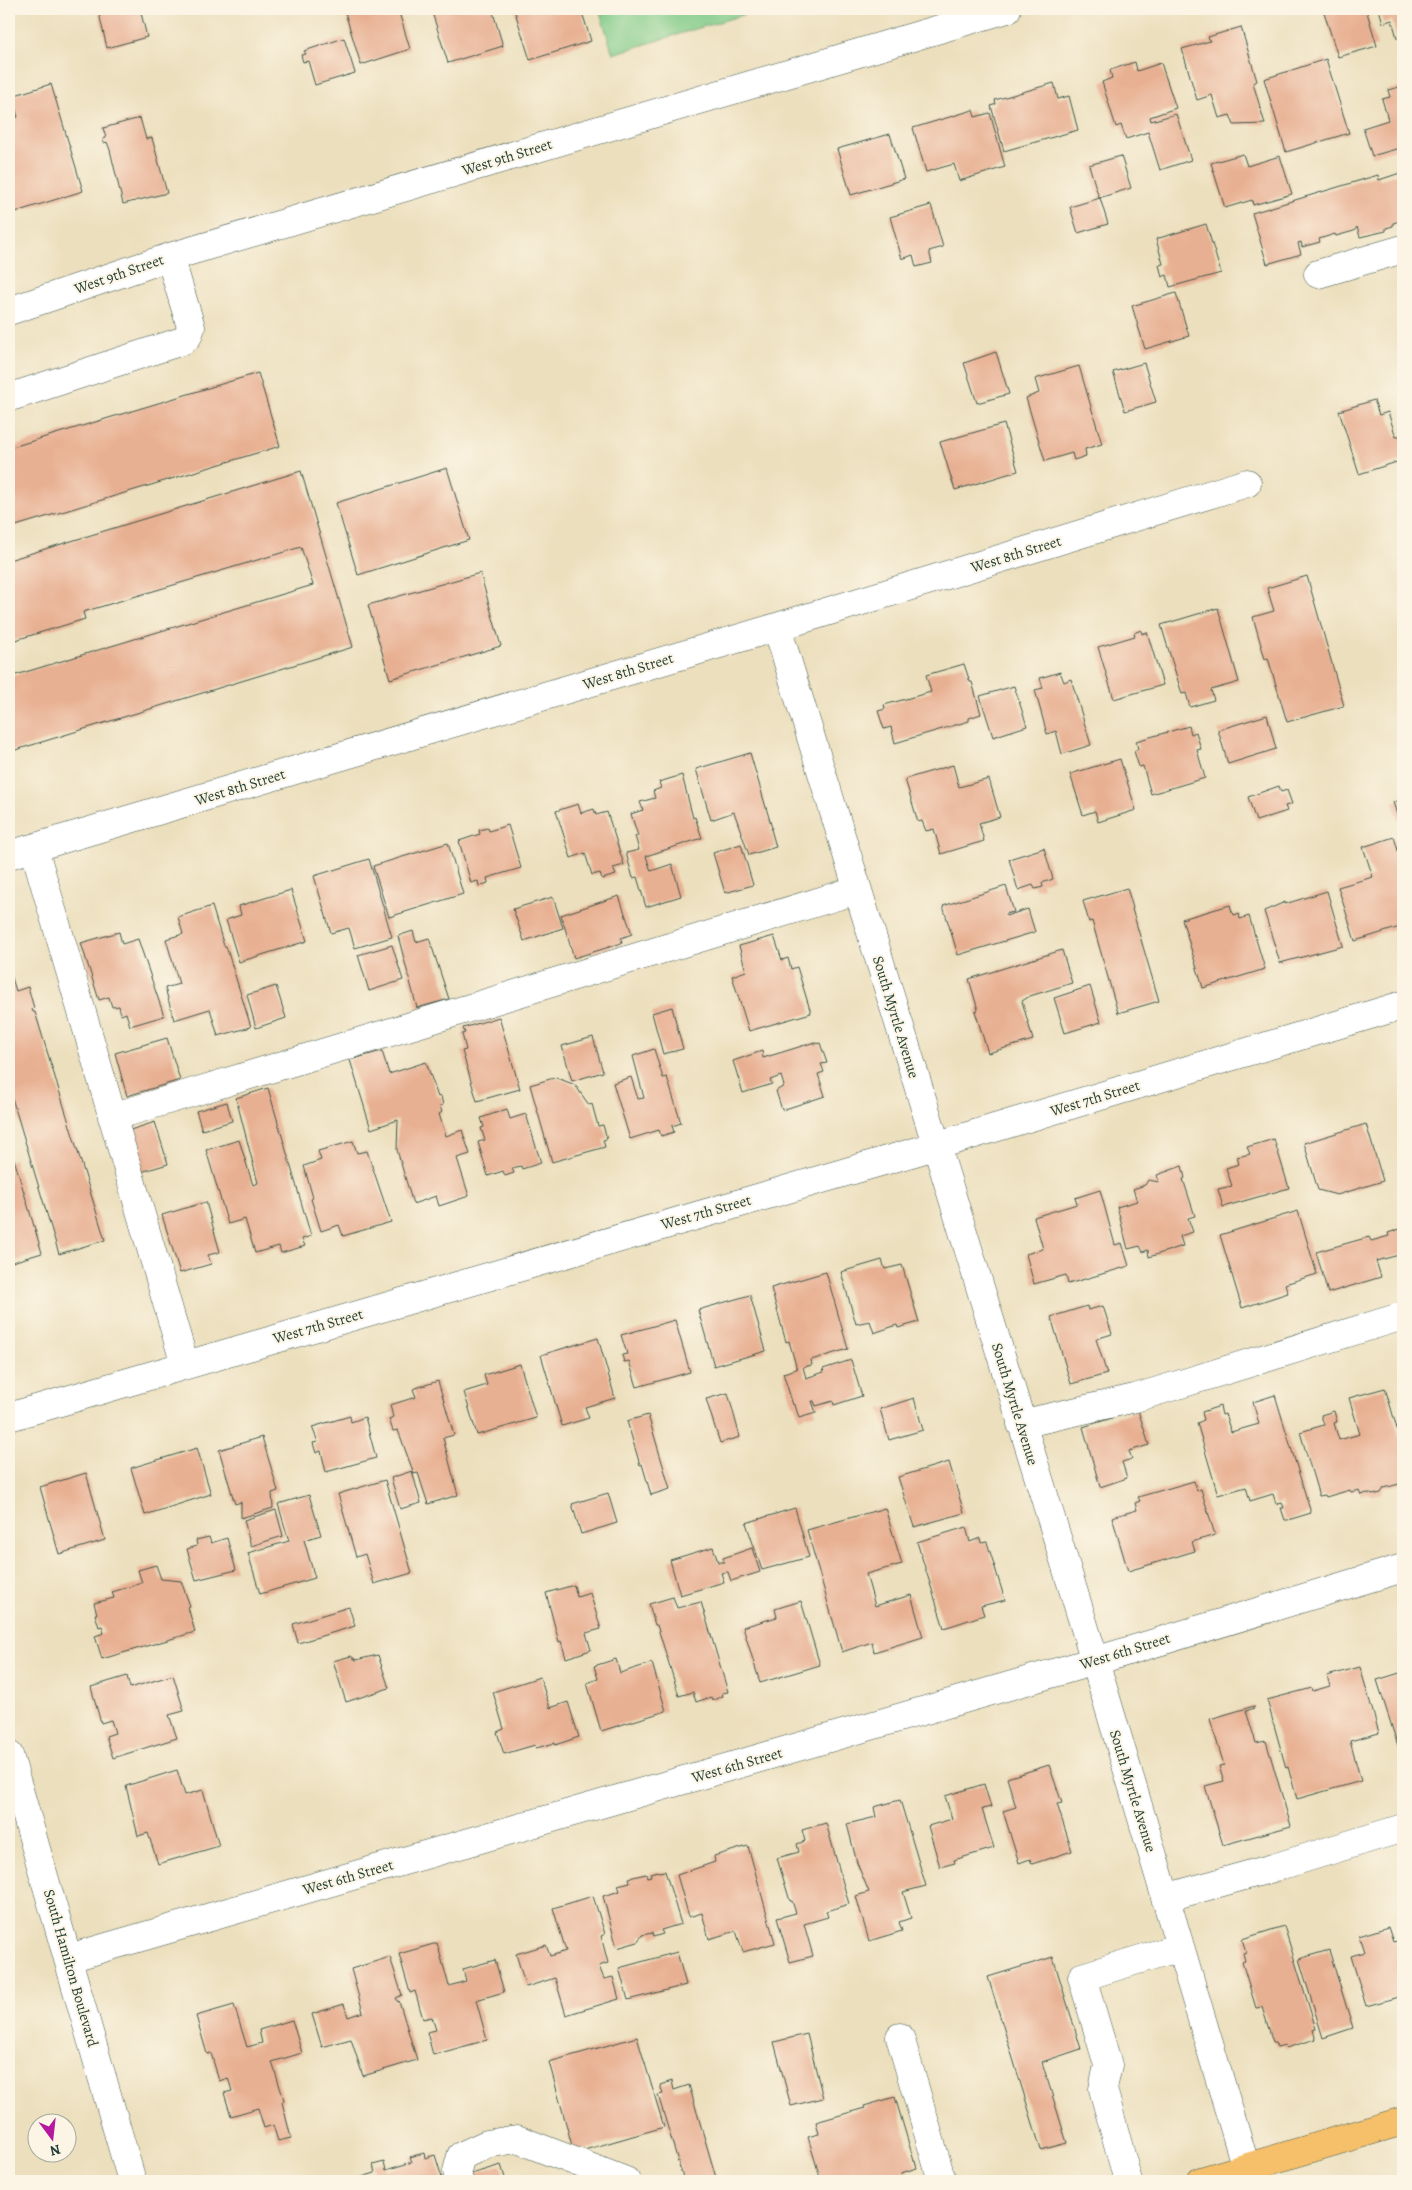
<svg xmlns="http://www.w3.org/2000/svg" width="1412" height="2190" font-family="Alegreya,serif">
	<style>
		.green { fill: #81cb88; stroke: #50845e }
		.building { fill: #e8b093 }
		.lines { fill: none; stroke-linecap: round; stroke-linejoin: round }
		.minor-casing { stroke: #3e5549; stroke-width: 29 }
		.major-casing { stroke: #3e5549; stroke-width: 29 }
		.minor { stroke: #fff; stroke-width: 28 }
		.major { stroke: #f6c06b; stroke-width: 28 }
		.labels { text-anchor: middle; dominant-baseline: central; stroke-width: 4; stroke-linejoin: round; paint-order: stroke }
		.street-label { font-size: 15px; fill: #1f3d34; stroke: #fcf5e5 }
	</style>
	<rect width="100%" height="100%" fill="#fcf5e5"/>
	<filter id="ink" filterUnits="userSpaceOnUse"><feTurbulence type="fractalNoise" baseFrequency=".02" numOctaves="2"/><feDisplacementMap in="SourceGraphic" scale="10" xChannelSelector="R" yChannelSelector="G"/><feConvolveMatrix kernelMatrix="1 2 1 2 8 2 1 2 1" color-interpolation-filters="sRGB"/></filter>
	<filter id="wash" filterUnits="userSpaceOnUse"><feTurbulence type="fractalNoise" baseFrequency=".0096" numOctaves="4" result="noise"/><feDisplacementMap in="SourceGraphic" scale="20" xChannelSelector="R" yChannelSelector="G"/><feGaussianBlur stdDeviation="1.12" result="paint"/><feColorMatrix in="noise" values="0 0 0 0 0 0 0 0 0 0 0 0 0 0 0 0 0 1.4 0 .05"/><feComposite in="paint" operator="in"/></filter>
	<g filter="url(#wash)">
		<rect width="100%" height="100%" fill="#ecdfbd"/>
		<!-- green -->
		<path class="green" d="M599,9H762L613,54Z"/>
		<g id="blocks">
			<!-- building -->
			<path class="building" d="M98,9H140L147,37L107,48Z
				M344,9H398L410,49L361,65Z
				M431,9H492L503,46L448,63Z
				M514,9H581L591,41L530,60Z
				M1323,9H1366L1377,46L1338,57Z
				M1379,9H1397L1398,11L1403,10V37L1397,38L1392,20L1383,23Z
				M1241,27L1257,81L1253,83L1265,124L1234,125L1230,115L1219,118L1212,95L1197,100L1182,49L1210,41L1208,37Z
				M344,38L355,73L315,85L308,61L303,62L301,55L306,54L304,51Z
				M1326,59L1349,133L1286,152L1264,79Z
				M1135,62L1137,71L1161,63L1176,108L1150,117L1151,121L1176,114L1191,160L1160,170L1148,132L1126,139L1121,125L1116,127L1102,82L1112,78L1110,70Z
				M1054,83L1058,99L1069,96L1078,130L1004,151L991,106L996,104L995,100Z
				M51,84L83,191L9,214V120L18,117L12,96Z
				M1403,86V147L1372,156L1363,128L1388,120L1382,99L1390,97L1388,90Z
				M973,110L975,117L990,113L1005,167L959,181L954,164L926,172L913,128Z
				M140,118L146,139L152,138L167,193L123,204L110,150L107,142L104,143L103,139L106,138L103,128Z
				M890,134L904,179L851,195L837,149Z
				M1243,154L1247,166L1280,156L1292,194L1253,205L1252,200L1225,208L1211,163Z
				M1121,156L1131,188L1099,198L1089,165Z
				M1403,172V220L1393,223V226L1386,228V231L1360,237L1357,227L1354,231L1336,236L1335,234L1319,239L1320,242L1302,247L1301,242L1298,243L1301,254L1267,264L1252,213L1378,175L1379,180Z
				M1100,198L1108,224L1078,233L1070,207Z
				M931,205L943,247L929,251L932,263L916,267L913,255L902,259L890,217Z
				M1206,224L1221,273L1170,287L1167,275L1162,277L1159,265L1163,264L1156,239Z
				M1176,293L1189,336L1145,349L1132,306Z
				M996,352L1009,394L977,403L964,363Z
				M1144,363L1156,402L1125,411L1113,372Z
				M1079,366L1102,444L1085,449L1086,456L1074,460L1072,453L1045,461L1026,398L1039,393L1035,379Z
				M258,373L280,446L9,528V448Z
				M1374,400L1379,415L1388,412L1396,437L1403,435V460L1359,474L1339,411Z
				M1004,424L1018,471L955,490L940,442Z
				M447,468L469,540L358,575L336,503Z
				M301,471L353,647L9,752V677L313,585L301,547L83,612L85,619L9,642V560Z
				M480,573L501,646L390,679L368,605Z
				M1307,576L1344,706L1287,722L1268,658L1265,659L1253,617L1274,611L1267,588Z
				M1218,608L1239,682L1211,690L1214,700L1190,707L1186,693L1182,694L1161,625Z
				M1141,630L1142,634L1147,632L1163,685L1114,699L1098,647L1135,636L1134,633Z
				M964,664L970,682H972L981,714L969,718V721L895,743L891,727L884,729L878,711L885,709L884,705L931,692L926,675Z
				M1060,672L1064,682L1071,679L1091,745L1062,754L1056,731L1047,734L1035,690L1043,688L1040,678Z
				M1014,686L1027,726L993,737L980,696Z
				M1267,715L1276,749L1228,764L1218,730Z
				M1189,726L1191,734L1196,732L1201,749L1197,750L1205,778L1151,794L1143,766L1139,767L1134,751L1138,749L1136,741Z
				M750,753L772,828L771,829L776,847L749,855L734,812L711,820L696,769Z
				M1120,759L1136,810L1098,822L1095,811L1083,815L1070,774Z
				M953,765L959,787L989,779L1000,817L979,823L984,841L941,854L934,829L926,831L922,821L918,822L905,779Z
				M682,775L693,818L695,817L702,838L646,856L651,871L672,864L681,896L646,907L637,877L633,878L626,853L639,850L635,836H638L631,814L643,810L640,802L655,798L653,791L661,788L659,782Z
				M1279,786L1281,792L1287,790L1292,804L1285,806L1287,811L1256,821L1248,797Z
				M1403,799V834L1393,802Z
				M578,804L581,813L594,809L596,815L607,812L624,865L613,868L616,875L602,879L600,873L592,875L585,853L571,858L556,811Z
				M508,825L521,868L487,878L488,883L479,886L478,881L471,883L459,841L480,834L479,830L488,828L489,831Z
				M1394,837L1403,867L1401,870L1403,876V926L1355,941L1338,887L1373,877L1363,847Z
				M448,843L463,894L389,917L373,866Z
				M741,844L753,885L725,893L713,853Z
				M1044,848L1053,879L1042,883L1043,887L1035,889L1033,885L1018,890L1009,859Z
				M369,859L392,937L355,948L349,928L331,933L314,876Z
				M1006,886L1014,912L1005,914L1006,916L1028,909L1035,932L958,955L943,906Z
				M1127,888L1133,908L1132,909L1159,1001L1118,1013L1092,921L1089,922L1083,901Z
				M291,890L307,941L239,962L226,920L241,915L239,906Z
				M1327,891L1343,946L1280,963L1264,911L1285,902V904Z
				M619,896L632,934L621,938L622,943L574,958L561,915Z
				M553,897L563,928L524,941L513,909Z
				M1230,905L1233,915L1239,914L1240,919L1249,916L1265,969L1203,988L1182,919Z
				M212,906L224,946H226L251,1027L218,1036L210,1009L174,1020L165,988L179,984L166,939L183,934L178,917Z
				M413,931L416,942L429,938L449,999L417,1008L398,936Z
				M119,932L122,944L138,939L164,1016L130,1026L126,1013L121,1015L119,1006L112,1007L109,997L99,1000L81,943Z
				M774,936L782,960L788,958L791,969L797,967L811,1013L749,1031L732,976L746,971L739,946Z
				M392,945L403,980L369,991L358,955Z
				M1062,950L1072,983L1030,996L1022,1001L1033,1040L988,1053L975,1011L978,1010L969,979Z
				M9,968L16,991L28,987L34,1008L32,1009L33,1012H35L105,1240L59,1254L9,1088Z
				M276,986L286,1018L256,1028L247,995Z
				M1090,986L1101,1022L1065,1033L1054,998Z
				M672,1007L683,1049L663,1054L652,1013Z
				M499,1017L520,1089L477,1101L462,1051L466,1050L462,1034L465,1033L463,1028Z
				M593,1037L603,1072L572,1081L562,1046Z
				M167,1038L180,1080L127,1096L115,1053Z
				M815,1042V1044L820,1043L827,1063L821,1064L824,1072L818,1074L825,1096L782,1110L776,1091L784,1086L781,1076L770,1080L772,1084L743,1093L733,1061L762,1051L763,1058Z
				M654,1049L663,1078L667,1077L681,1123L672,1126L674,1132L661,1136L659,1130L630,1139L613,1083L631,1077L638,1099L644,1098L633,1056Z
				M382,1051L389,1074L426,1062L438,1097L441,1096L443,1105L440,1106L442,1112L439,1114L446,1136L462,1130L470,1154L457,1158L469,1196L439,1206L436,1196L413,1204L397,1150L398,1120L371,1129L350,1060Z
				M557,1077L558,1079H560L575,1085L589,1105L592,1104L598,1126L603,1125L607,1139L603,1140L605,1147L552,1162L530,1085Z
				M268,1088L311,1236L302,1239L305,1246L281,1253L279,1246L255,1253L245,1219L228,1224L206,1150L239,1140L253,1185L258,1183L236,1098Z
				M227,1102L232,1121L202,1130L196,1111Z
				M507,1109L510,1119L526,1114L541,1163L522,1169L521,1166L512,1168L514,1173L505,1176L503,1171L488,1176L478,1142L485,1140L481,1128L484,1127L481,1118Z
				M155,1122L168,1164L134,1174L121,1133Z
				M1366,1124L1383,1181L1337,1195L1318,1190L1304,1143Z
				M1274,1139L1289,1188L1223,1207L1218,1189L1232,1186L1226,1168L1239,1164L1237,1157L1250,1154L1247,1147Z
				M353,1141L357,1153L367,1151L391,1222L343,1236L339,1225L321,1231L311,1199L313,1198L304,1166L321,1160L318,1151Z
				M14,1159L42,1253L9,1263V1161Z
				M1182,1166L1185,1178L1183,1179L1195,1216L1188,1218L1193,1232L1180,1236L1183,1246L1149,1257L1148,1250L1143,1252L1140,1246L1128,1249L1117,1207L1137,1201L1133,1189L1145,1185L1148,1180L1159,1182L1157,1175Z
				M1100,1190L1115,1245L1122,1243L1129,1266L1068,1284L1066,1275L1034,1284L1026,1254L1043,1249L1034,1217L1077,1204L1075,1198Z
				M206,1202L220,1252L208,1255L211,1264L180,1273L162,1215Z
				M1298,1211L1317,1274L1285,1284L1288,1293L1242,1308L1220,1235Z
				M1403,1228V1254L1376,1261L1381,1277L1328,1293L1316,1252L1369,1237L1371,1241L1389,1236L1388,1233Z
				M882,1260L885,1269L902,1265L919,1322L898,1328L897,1325L874,1333L870,1321L856,1324L841,1272Z
				M826,1272L848,1349L811,1360L812,1365L803,1367L806,1378L824,1372L823,1369L851,1360L862,1396L834,1405L833,1401L816,1406L814,1401H812L816,1413L799,1418L795,1405H793L783,1373L797,1369L789,1341L786,1342L771,1288Z
				M750,1295L766,1351L714,1366L698,1310Z
				M1087,1306L1088,1310L1103,1306L1112,1334L1096,1339L1107,1374L1071,1384L1051,1317Z
				M675,1320L690,1372L637,1387L629,1361L624,1362L622,1355L627,1354L621,1335Z
				M598,1338L615,1398L585,1407L589,1418L562,1426L541,1355Z
				M520,1364L536,1418L477,1435L464,1392L487,1385L484,1375Z
				M438,1381L454,1435L443,1438L458,1495L428,1504L418,1473L414,1474L398,1430L393,1431L389,1419L393,1417L390,1405L416,1397L413,1389Z
				M1385,1388L1403,1449V1483L1384,1488L1381,1493L1373,1495L1367,1493L1361,1495L1359,1490L1351,1492L1350,1490L1326,1497L1325,1495L1319,1496L1300,1432L1324,1425L1321,1415L1334,1411L1337,1422L1334,1423L1339,1440L1360,1434L1349,1398Z
				M728,1393L740,1437L720,1443L706,1399Z
				M1275,1395L1311,1513L1288,1520H1285L1281,1508H1284L1282,1502L1276,1504L1273,1494L1250,1501L1246,1487L1218,1495L1197,1423L1204,1420L1202,1412L1220,1406L1222,1415L1225,1414L1231,1432L1259,1424L1253,1402Z
				M914,1398L923,1430L889,1440L880,1409Z
				M1138,1410L1149,1445L1129,1451L1132,1459L1122,1462L1127,1478L1100,1487L1083,1427Z
				M648,1415L670,1489L651,1495L642,1464L640,1465L627,1421Z
				M350,1416L351,1422L365,1417L376,1458L326,1472L321,1451L316,1453L313,1443L318,1442L312,1427Z
				M262,1437L278,1491L272,1493L273,1508L241,1518V1502L235,1504L219,1450Z
				M197,1448L211,1494L145,1515L131,1468Z
				M949,1462L964,1513L914,1527L898,1477Z
				M412,1471L421,1503L400,1509L391,1478Z
				M86,1473L105,1540L59,1554L40,1487Z
				M385,1480L412,1573L374,1584L365,1554L356,1557L338,1494Z
				M1194,1481L1197,1491L1201,1489L1215,1535L1192,1542L1195,1551L1128,1571L1112,1517L1137,1510L1135,1503L1140,1501L1138,1497Z
				M608,1493L617,1523L581,1534L572,1504Z
				M309,1495L321,1535L304,1540L315,1578L260,1594L248,1553L289,1541L278,1504Z
				M795,1508L809,1557L762,1570L746,1523Z
				M885,1508L902,1564L866,1574L875,1606L911,1595L923,1637L874,1652L872,1642L842,1652L807,1530Z
				M276,1510L283,1536L251,1546L244,1520Z
				M966,1527L970,1542L980,1538L981,1543L987,1542L1005,1600L981,1606L984,1615L944,1628L917,1542Z
				M209,1537L211,1543L227,1538L236,1570L196,1580L187,1549L197,1546L196,1540Z
				M713,1547L718,1562H724L723,1558L752,1548L760,1572L731,1581L728,1572L721,1573L724,1582L680,1595L670,1560Z
				M156,1565L161,1579L181,1581L190,1606L188,1607L195,1632L102,1659L95,1636L104,1633L102,1626L99,1627L95,1614H97L94,1603L114,1598L112,1592L142,1583L138,1570Z
				M574,1585L577,1597L590,1593L601,1629L586,1633L591,1650L566,1658L561,1641L559,1642L546,1593Z
				M673,1597L677,1608L701,1602L728,1692L722,1693L723,1696L713,1700L711,1697L696,1702L693,1692L679,1696L657,1625H655L649,1604Z
				M801,1601L820,1665L760,1683L743,1627L777,1617L775,1609Z
				M349,1607L355,1626L298,1643L293,1624Z
				M378,1655L389,1688L346,1702L333,1661L351,1656L356,1660Z
				M616,1659L620,1673L652,1663L666,1711L601,1731L587,1683L598,1679L594,1666Z
				M1360,1667L1379,1733L1350,1741L1361,1781L1297,1799L1288,1767L1286,1768L1267,1700L1312,1688L1313,1691L1330,1686L1327,1676Z
				M1403,1672V1744L1398,1746L1377,1680Z
				M173,1675L184,1711L169,1715L177,1738L113,1758L106,1736L115,1733L111,1720L101,1723L91,1687L127,1676L130,1688Z
				M540,1677L550,1708L568,1702L579,1737L555,1745V1743L536,1748L535,1745L504,1754L497,1732L504,1729L493,1692Z
				M1254,1706V1708L1246,1711L1256,1743L1266,1741L1291,1826L1223,1845L1205,1786L1224,1781L1219,1766L1224,1765L1210,1719Z
				M1049,1765L1062,1803L1057,1804L1072,1851L1032,1864L1030,1859L1019,1863L1003,1811L1016,1807L1007,1778Z
				M177,1770L185,1795L203,1790L219,1846L158,1864L148,1833L138,1836L126,1786Z
				M984,1784L991,1807L982,1809L994,1848L954,1860L955,1863L940,1867L928,1826L952,1819L945,1796Z
				M900,1800L926,1886L903,1892L911,1918L899,1922L902,1931L869,1941L856,1896L869,1892L857,1863L847,1824L876,1817L874,1807Z
				M826,1823L849,1904L826,1911L828,1917L804,1924L813,1956L790,1962L777,1918L796,1913L792,1901H790L777,1858L799,1852L797,1844L805,1841L802,1830Z
				M748,1846L775,1943L743,1952L736,1931L709,1939L702,1913L689,1917L677,1875L715,1862L714,1856Z
				M658,1871V1872L665,1871L681,1924L661,1930L663,1934L653,1937L652,1933L642,1935L638,1942L617,1948L603,1896L620,1891L618,1885L630,1882L629,1878L646,1874L647,1877L651,1876L650,1873Z
				M593,1896L605,1934L601,1936L608,1963L599,1966L604,1979L613,1977L619,1999L566,2015L555,1978L526,1987L516,1954L546,1945L550,1956L566,1951L553,1908Z
				M1284,1926L1316,2029L1313,2030L1316,2039L1286,2048L1285,2045L1277,2047L1275,2042H1273L1262,2007L1256,2008L1242,1962L1245,1961L1243,1953L1246,1952L1242,1939Z
				M1388,1927L1393,1942L1402,1940L1403,1945V1996L1366,2006L1351,1956L1364,1952L1359,1936Z
				M437,1943L449,1986L466,1981L463,1969L495,1960L504,1992L476,2000L487,2040L433,2055L427,2032L436,2030L432,2017L423,2019L415,1991L410,1993L399,1954Z
				M1329,1950L1353,2028L1323,2038L1299,1959Z
				M677,1952L686,1985L628,2000L619,1968Z
				M390,1957L402,1995L396,1998L398,2002L399,2001L417,2060L363,2076L351,2039L322,2047L312,2014L344,2004L348,2017L363,2012L351,1969Z
				M1053,1957L1081,2049L1042,2062L1067,2143L1041,2150L988,1977Z
				M234,2005L247,2047L262,2043L259,2030L292,2020L302,2053L272,2062L284,2100L282,2102L291,2138L278,2141L273,2125L264,2128L258,2108L231,2116L224,2093L232,2091L228,2078L219,2081L211,2053L207,2054L196,2016Z
				M807,2034L823,2098L791,2106L774,2042Z
				M637,2037L664,2127L574,2153L549,2062Z
				M672,2081L674,2090L689,2085L717,2181H684L658,2095L663,2094L660,2085Z
				M895,2097L914,2161H915L917,2168L901,2173L902,2181H821L808,2137L819,2134L816,2122L865,2108L864,2106Z
				M424,2153L425,2158L435,2155L443,2181H349L375,2173L373,2165L384,2162L386,2170L412,2162L410,2157Z
				M501,2165L506,2181H466L464,2176Z"/>
		</g>
	</g>
	<g filter="url(#ink)">
		<use href="#blocks" fill-opacity="0" stroke="#3e5549" stroke-width="1"/>
		<g class="lines">
			<defs>
				<path id="minor" d="M1318,274L1403,249
					M9,311L170,257L1007,9
					M9,396H14L182,341L188,336L191,327L170,257
					M777,627L1095,1661L1250,2181
					M34,848L185,1365
					M9,855L777,627L1247,483
					M112,1117L857,890
					M9,1417L935,1146L1403,1005
					M1021,1424L1135,1398L1403,1316
					M9,1755L132,2181
					M1165,1898L1273,1868L1403,1828
					M69,1958L1095,1661L1403,1568
					M900,2037L942,2181
					M459,2181L457,2171L461,2156L487,2144L517,2139L626,2181
					M1128,2181L1103,2089L1108,2065L1082,1977L1180,1947"/>
				<path id="major" d="M1201,2181L1403,2121"/>
			</defs>
			<!-- minor casing -->
			<use href="#minor" class="minor-casing"/>
			<!-- major casing -->
			<use href="#major" class="major-casing"/>
			<!-- minor -->
			<use href="#minor" class="minor"/>
			<!-- major -->
			<use href="#major" class="major"/>
		</g>
	</g>
	<g class="labels">
		<!-- street labels -->
		<g class="street-label">
			<text transform="translate(507 157) rotate(-17)">West 9th Street</text>
			<text transform="translate(119 274) rotate(-19)">West 9th Street</text>
			<text transform="translate(1016 554) rotate(-17)">West 8th Street</text>
			<text transform="translate(628 671) rotate(-17)">West 8th Street</text>
			<text transform="translate(240 787) rotate(-17)">West 8th Street</text>
			<text transform="translate(896 1017) rotate(73)">South Myrtle Avenue</text>
			<text transform="translate(1095 1098) rotate(-17)">West 7th Street</text>
			<text transform="translate(706 1212) rotate(-16)">West 7th Street</text>
			<text transform="translate(318 1326) rotate(-16)">West 7th Street</text>
			<text transform="translate(1015 1404) rotate(73)">South Myrtle Avenue</text>
			<text transform="translate(1125 1651) rotate(-17)">West 6th Street</text>
			<text transform="translate(737 1765) rotate(-16)">West 6th Street</text>
			<text transform="translate(1133 1791) rotate(73)">South Myrtle Avenue</text>
			<text transform="translate(348 1877) rotate(-16)">West 6th Street</text>
			<text transform="translate(71 1968) rotate(74)">South Hamilton Boulevard</text>
		</g>
	</g>
	<!-- margin -->
	<rect width="1412" height="2190" fill="none" stroke="#fcf5e5" stroke-width="30"/>
	<!-- north arrow -->
	<g transform="translate(52 2138) rotate(165)"><circle r="24" fill="#fcf5e5" stroke="#a4ab9e"/>
	<path d="M0-4L9 19L0 12L-9 19Z" fill="#b5179e"/>
	<text y="-8" font-size="14" font-weight="bold" text-anchor="middle" fill="#1f3d34">N</text>
	</g>
</svg>
